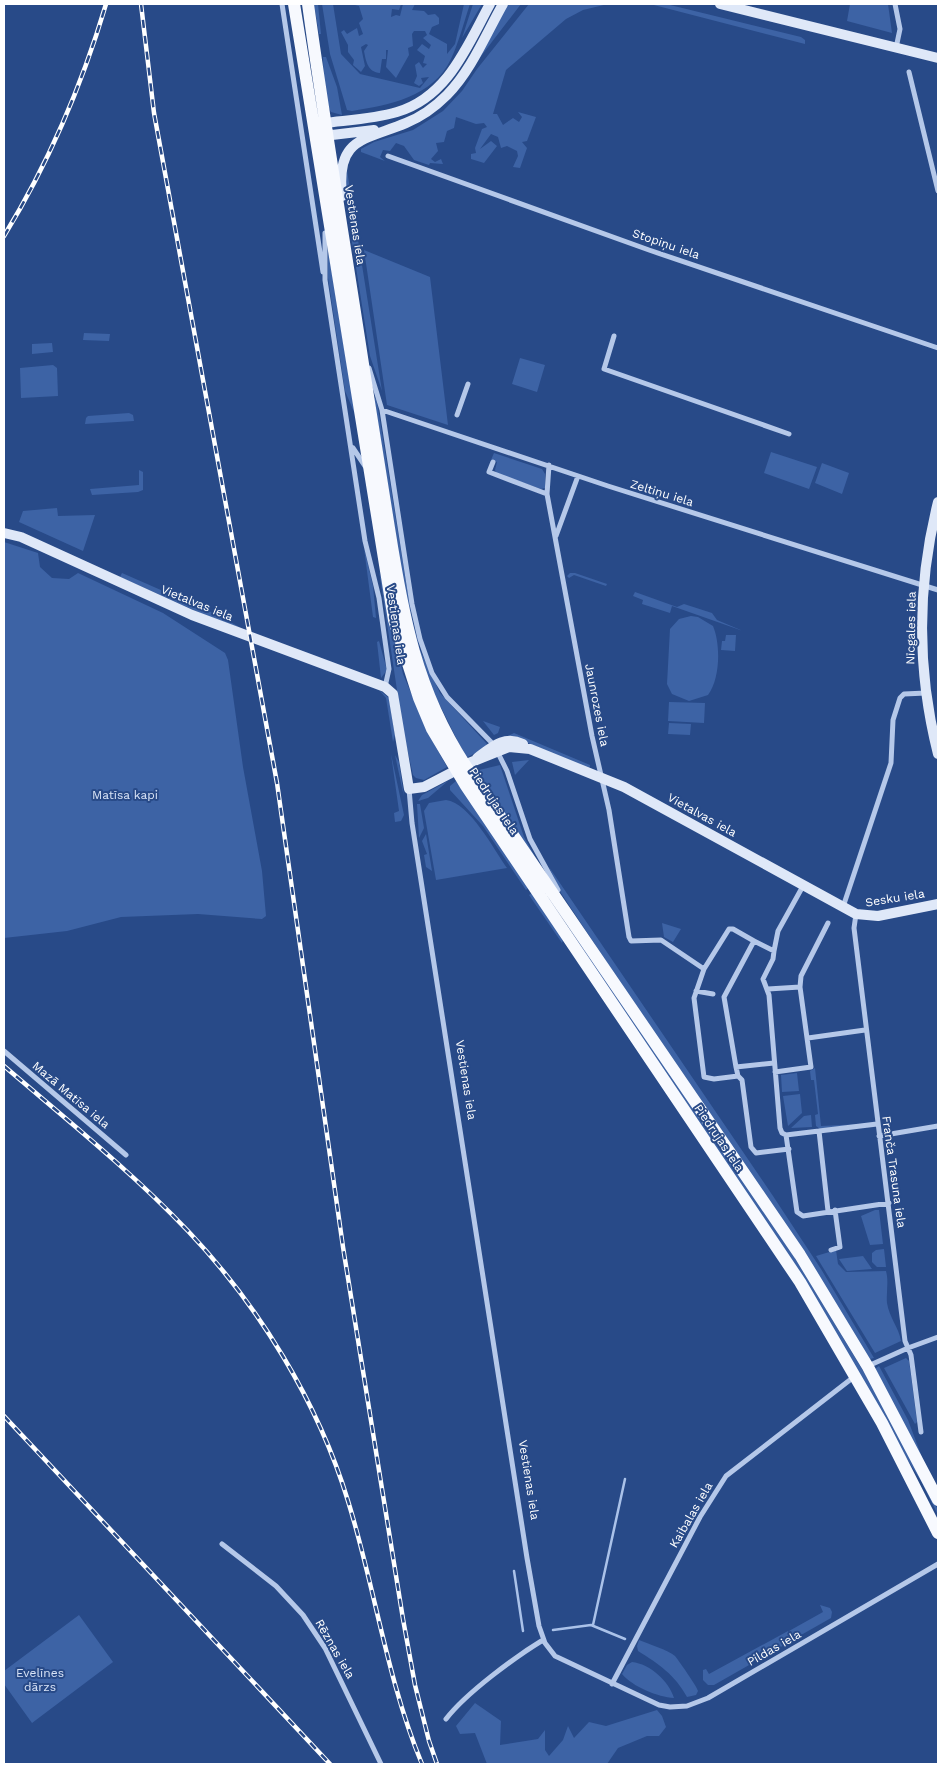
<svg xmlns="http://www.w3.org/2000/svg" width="942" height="1768" font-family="'Work Sans',sans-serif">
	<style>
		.green { fill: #3d63a5 }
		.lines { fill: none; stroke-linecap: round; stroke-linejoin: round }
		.stream { stroke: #aac2e9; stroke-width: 2.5 }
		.street { stroke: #b5c8e9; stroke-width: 5 }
		.secondary { stroke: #dfe8f8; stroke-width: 10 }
		.primary { stroke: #f7f9fe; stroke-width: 12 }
		.rail-casing { stroke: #fff; stroke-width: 4.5 }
		.rail { stroke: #284a88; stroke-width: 2.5; stroke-dasharray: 8; stroke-linecap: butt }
		.labels { text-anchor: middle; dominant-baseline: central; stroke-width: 4; stroke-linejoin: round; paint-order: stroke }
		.street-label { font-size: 12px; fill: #fff; stroke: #284a88 }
		.park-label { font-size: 12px; fill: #d9e4f7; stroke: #284a88 }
	</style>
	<rect width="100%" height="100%" fill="#284a88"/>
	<!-- green -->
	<path class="green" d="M314,4H318L321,34H319Z
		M322,4H333L341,54L360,74L420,88L429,77L421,78L423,83L419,86L414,83L417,76L415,65L419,62L423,68L427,64L423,63L425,56L417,50L422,44L429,49L431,45L423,38L427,35L425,31H414L412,34L413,46L408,48L409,55L396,78L386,67L388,50H386V59H382L380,73C368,72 366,62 364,51L368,45L366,44L361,47L365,66L361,72L353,65L354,60L348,52V45L341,32L344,30L347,34L357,28L359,36L363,34L359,23L363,19L359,6L351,4H401L399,10L392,9L391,17L396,15L400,16L403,4H415L412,10L424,11L428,15L435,14L439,18V24L432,27L429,34L447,44V54L455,44L464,4H470C464,22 459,42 451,59C433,97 389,105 352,111L347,110L330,54Z
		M473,4H482L462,38Z
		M508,4H521L475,64L476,62Z
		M529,4H608L583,10L566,19L506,70L493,114H497L503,125L513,118L519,122L522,117L518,112L536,117L527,141L522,142L527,148L520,168L513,167L518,156L517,151L507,146L501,148L498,137L491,134L480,149L491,141L497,146L484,163L471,159V154L476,153L475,148L482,129L487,127L484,123L476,124L456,117L454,128L447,131L444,142L436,143L438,151L431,159L435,162L441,159L443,164L430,163L429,165L414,160L404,146L396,143L390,151L383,150L380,157L385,161L361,152V149L374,142L413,130L443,111L462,91L477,69Z
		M650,4H666L801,37L805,40V44Z
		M850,4H888L892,33L847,21Z
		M323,57H326L337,87L342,115L331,112L326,103L324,90Z
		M346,164L382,391L370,356L343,185Z
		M328,250L355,414L345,391L328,278Z
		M364,250L430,277L448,425L387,405Z
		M84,333L110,334L109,341L83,340Z
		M52,343L53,352L32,354V344Z
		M520,358L545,365L537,392L512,384Z
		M53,365L57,368L58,396L21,398L20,368Z
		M374,398L376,399L378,408L412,619L420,650L440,693L487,744L486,747L466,758L424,673L408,613Z
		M129,413L133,415L134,421L85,424L86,418L88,416Z
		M771,452L817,467L809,489L764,473Z
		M494,453L542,469L545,474V488L541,489L496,473L495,470L497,462L491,460Z
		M822,463L849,473L842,494L815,483Z
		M139,470L143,472V490L138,492L92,495L90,489L139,485Z
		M57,508L58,516L95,515L83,551L19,522L23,511Z
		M4,542L38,553L40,567L52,578L69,579L78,573L163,613L225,653L228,660L243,767L262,871L266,916L262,919L198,914L121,917L67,931L4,938Z
		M364,548L373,586L376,618L373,617Z
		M379,570L403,674L428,733L447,767L424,780L416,778L413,775L403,730Z
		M122,573L218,615L241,628L207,616L120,577Z
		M570,573H575L607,584L606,586L574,575L569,578L567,576Z
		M635,592L677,607L684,604L712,613L717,620L743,631L672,606L670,613L642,604L643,600L633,596Z
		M691,616L698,617L713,626C721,645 720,679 708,695L689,701L672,694L667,684L670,629L679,619Z
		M726,635H736L735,651L721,650L722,641H725Z
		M379,641L387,670L381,678L377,642Z
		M379,690L389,698L395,735L393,742L386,698Z
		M669,702L705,703L704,723L668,721Z
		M483,721L500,727L498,733L494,735Z
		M669,723L691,724L690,735L668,734Z
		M514,733L590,765V766L589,769L516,738H504Z
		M391,754L404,815L401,821L395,822L394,813L399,811Z
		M395,755L399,762L404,797Z
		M529,760L515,775L512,762Z
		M500,765L524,837L541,867L475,771Z
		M448,781L428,798L418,801L422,795Z
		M456,781L524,878L529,887L526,890L483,826L450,790V786Z
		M446,800C470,803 494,850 507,868L436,880L424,811L429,803Z
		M417,804H420L424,828L419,838Z
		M426,834L432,871L426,867L424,855L427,854L422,841Z
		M549,867L773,1196L821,1269L874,1358L870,1359L602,955L561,893Z
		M532,893L563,940L562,943L529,895Z
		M559,912L778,1230L891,1417L938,1510V1515L921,1481Z
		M662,923L681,929L673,942L664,937Z
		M815,1068L821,1126L861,1124L820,1129L816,1126L815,1115L818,1114L814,1080H811L810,1071Z
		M797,1073L799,1091L782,1092L781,1075Z
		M800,1094L802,1113L788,1126L783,1096Z
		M811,1115L812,1127L791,1128L804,1116Z
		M875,1210H879L883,1244L870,1245L861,1216Z
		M884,1249L886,1267H877L872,1262V1253L876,1250Z
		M836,1250L838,1264L846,1272L886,1271C889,1282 886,1292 887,1303C889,1317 899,1328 901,1341L875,1353L816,1256Z
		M863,1256L872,1269L847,1271L839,1259Z
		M906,1358L909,1361L917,1422L915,1424L884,1368Z
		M879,1366L908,1420L926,1468L875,1369Z
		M820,1605L830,1608L832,1612L831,1618L794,1639L789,1631L823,1612Z
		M79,1615L113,1662L32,1723L4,1684V1671Z
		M788,1631L793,1640L714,1685H708L703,1680V1670L706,1669L709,1674Z
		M639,1640C648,1644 668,1650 675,1656C677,1658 698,1688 698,1691L696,1695L687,1697C675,1675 659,1664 638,1651L637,1646Z
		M632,1662C650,1664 669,1681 674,1698C658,1697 633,1687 622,1674L627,1665Z
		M475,1703L501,1721L500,1745L538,1739L545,1730V1750L549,1756L563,1740L568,1726L574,1738L589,1722L606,1726L657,1710L662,1716L666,1727L659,1736H647L618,1748L607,1764H487L475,1733L460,1734L456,1726Z"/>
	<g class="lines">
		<!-- stream -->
		<path class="stream" d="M514,1571L523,1631
			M593,1625L625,1479
			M553,1630L591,1625L625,1639"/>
		<!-- street -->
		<path class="street" d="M282,4L323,272
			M895,4L900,29L896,48
			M909,72L938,191
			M388,156L649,250L938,348
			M325,233V280L365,541L379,598L389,669L385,687
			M614,336L604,369L789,434
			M369,368L382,410L412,604L420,639L432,673L447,697L494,745L507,771L530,839L558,890
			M382,410L608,486L938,590
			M457,415L468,384
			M353,448L365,466
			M493,462L489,472L547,494
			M549,465L547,494L592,736L609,810L629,937L631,941L661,940L704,969
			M556,536L578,476
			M409,789L412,823L527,1558L539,1626L545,1643L555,1656L659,1705L670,1707L687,1706L708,1698L938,1564
			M843,907L891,763L893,720L900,698L904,694L926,693
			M856,914L854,928L905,1341L911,1355L921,1432
			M774,951L773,959L763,979L769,995L780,1128L782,1133L786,1135L797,1212L803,1216L889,1203
			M768,989L800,987
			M696,991L713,994
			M808,1038L865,1030
			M4,1051L126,1155
			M736,1067L774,1063
			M775,1072L811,1067L800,987L801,976L828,923
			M738,1076L714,1079L704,1077L694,998L704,969L729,929H733L754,941
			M819,1131L828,1211
			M786,1135L877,1124
			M879,1136L938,1126
			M789,1149L756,1153L751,1147L742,1080L738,1076L736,1067L724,997L754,941L774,951L778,931L803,886
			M831,1250L840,1247L835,1210
			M868,1366L908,1348L938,1337
			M222,1544L276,1586L303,1615L325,1648L381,1764
			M612,1684L700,1517L726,1476L855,1376
			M446,1719C466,1693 515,1657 543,1640"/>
		<!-- secondary -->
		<path class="secondary" d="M720,4L938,58
			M320,127L324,123C348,120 374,119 397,112C448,97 467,46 490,4
			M322,131L332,135L374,130
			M342,196C336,138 362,141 406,123C421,117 435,107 447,95C471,71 486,34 503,4
			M938,502C917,585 917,671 938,754
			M4,533L21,537L192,615L385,687L393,694L409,789L424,787L451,773
			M477,758C492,747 504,735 523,744
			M469,763L509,747L530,749L624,787L856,914L878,916L938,904"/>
		<!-- primary -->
		<path class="primary" d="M294,4L394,620L419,698L432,729L466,786L800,1282L882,1423L938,1533
			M308,4C325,128 346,252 365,377C373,427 381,478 389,528C403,617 416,689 465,765L800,1255L868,1367L938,1500"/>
		<defs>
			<path id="rail" d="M141,4L154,113L277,783L343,1247L403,1619L415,1685L429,1741L437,1764
				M4,236C48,164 82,85 106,4
				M4,1066C66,1119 132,1172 188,1231C259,1306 318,1402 348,1501C375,1588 387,1680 422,1764
				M4,1416L330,1764"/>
		</defs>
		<!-- rail casing -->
		<use href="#rail" class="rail-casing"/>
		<!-- rail -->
		<use href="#rail" class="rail"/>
	</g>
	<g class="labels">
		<!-- street labels -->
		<g class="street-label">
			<text transform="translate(355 225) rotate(81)">Vestienas iela</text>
			<text transform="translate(666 244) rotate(19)">Stopiņu iela</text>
			<text transform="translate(662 493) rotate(17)">Zeltiņu iela</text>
			<text transform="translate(197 603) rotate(22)">Vietalvas iela</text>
			<text transform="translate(396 625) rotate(82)">Vestienas iela</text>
			<text transform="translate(911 628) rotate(-89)">Nīcgales iela</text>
			<text transform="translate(597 705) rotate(79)">Jaunrozes iela</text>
			<text transform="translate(494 801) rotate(56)">Piedrujas iela</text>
			<text transform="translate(702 815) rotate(29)">Vietalvas iela</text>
			<text transform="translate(895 898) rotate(-9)">Sesku iela</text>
			<text transform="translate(466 1080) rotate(81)">Vestienas iela</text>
			<text transform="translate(71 1095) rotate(40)">Mazā Matīsa iela</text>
			<text transform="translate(719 1138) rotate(56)">Piedrujas iela</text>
			<text transform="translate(894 1172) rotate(82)">Franča Trasuna iela</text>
			<text transform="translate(529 1480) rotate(81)">Vestienas iela</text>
			<text transform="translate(691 1515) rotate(-60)">Kaibalas iela</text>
			<text transform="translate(774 1648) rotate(-30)">Pildas iela</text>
			<text transform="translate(335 1649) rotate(60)">Rēznas iela</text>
		</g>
		<!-- park labels -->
		<g class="park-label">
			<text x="125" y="795">Matīsa kapi</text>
			<text x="40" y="1673">Evelīnes<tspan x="40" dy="14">dārzs</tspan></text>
		</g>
	</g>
	<!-- border -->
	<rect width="942" height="1768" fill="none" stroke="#ffffff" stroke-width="10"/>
</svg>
